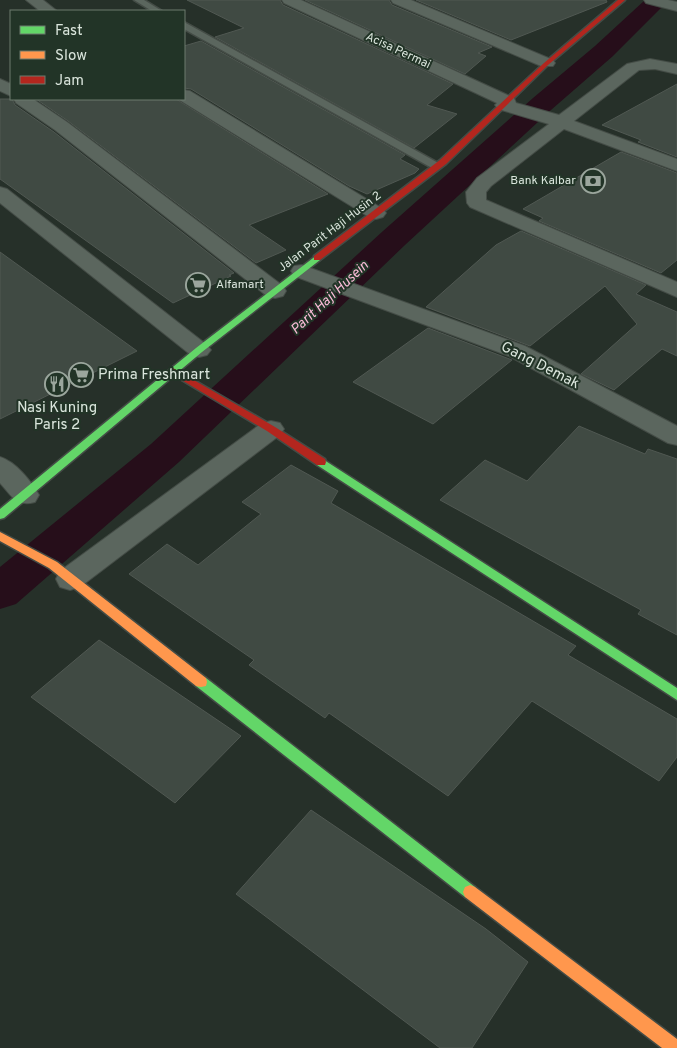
<svg xmlns="http://www.w3.org/2000/svg" width="677" height="1048" font-family="Overpass,sans-serif">
	<style>
		.lines { fill: none; stroke-linecap: round; stroke-linejoin: round }
		.canal { fill: #260e1a; fill-rule: evenodd }
		.building { fill: #404a43; stroke: #505852 }
		.lane-casing { stroke: #444c46; stroke-width: 3 }
		.street-casing { stroke: #444c46; stroke-width: 2 }
		.fast-casing { stroke: #444c46; stroke-width: 3 }
		.slow-casing { stroke: #444c46; stroke-width: 3 }
		.jam-casing { stroke: #444c46; stroke-width: 3 }
		.lane { fill: #5b665e; fill-rule: evenodd }
		.street { fill: #5b665e; fill-rule: evenodd }
		.fast { fill: #63d668; fill-rule: evenodd }
		.slow { fill: #ff974d; fill-rule: evenodd }
		.jam { fill: #b3261e; fill-rule: evenodd }
		.labels { text-anchor: middle; dominant-baseline: central; stroke-width: 4; stroke-linejoin: round; paint-order: stroke }
		.far-street-label { font-size: 12px; fill: #dae5dc; stroke: #223427 }
		.far-poi-label { font-size: 12px; fill: #dae5dc; stroke: #223427; text-anchor: end }
		.far-water-label { font-size: 14px; font-style: italic; fill: #fbbcd8; stroke: #223427 }
		.street-label { font-size: 15px; fill: #dae5dc; stroke: #223427 }
		.poi-label { font-size: 15px; fill: #dae5dc; stroke: #223427; text-anchor: start }
	</style>
	<rect width="100%" height="100%" fill="#263029"/>
	<g class="lines">
		<!-- canal -->
		<path class="canal" d="M645,0H669L613,56L551,110L405,245L179,462L16,604L0,609V567L151,444L383,231L533,98L595,46Z"/>
	</g>
	<!-- building -->
	<path class="building" d="M187,0H280L283,5L453,84L427,105L457,114L414,148L215,37L244,28Z
		M305,0H389L392,5L492,47L478,53L486,56L465,74Z
		M416,0H606L607,2L511,40Z
		M201,41L405,155L400,159L419,169L415,173L367,194L349,186L191,89L184,88V46Z
		M677,84V157L638,142L641,140L602,125Z
		M0,99H12L15,105L54,132L234,273L229,275L231,276L173,303L0,179Z
		M36,99H176L328,194L249,225L286,250L256,263L68,121Z
		M621,152L677,173V260L661,273L539,221L543,218L523,209Z
		M521,231L646,285L636,294L677,312V356L662,349L614,390L581,374L637,324L605,286L530,346L426,307L496,245Z
		M0,252L137,351L0,419Z
		M428,328L512,360L433,424L353,382Z
		M579,426L645,454L648,449L677,459V635L638,614L641,610L440,500L485,460L527,481Z
		M291,465L338,491L331,503L574,645L576,646L568,655L677,719V757L659,781L532,701L448,796L329,713L325,718L249,665L254,660L129,574L167,544L198,565L261,514L242,502Z
		M99,640L241,736L175,803L31,697Z
		M311,810L486,929L528,962L472,1048H440L236,894Z"/>
	<g class="lines">
		<defs>
			<path id="lane" d="M134,0H144L162,11H152Z
				M184,22L440,164L442,166L440,168H432L184,29Z"/>
			<path id="street" d="M26,0H43L57,11H40Z
				M282,0H301L514,98L516,103L559,115L627,64L650,59L677,64V74L655,69L639,70L574,121L677,159V171L564,129L491,186L486,192V200L677,282V297L470,207L467,203L466,192L477,178L549,124L498,109L495,105L497,103L284,3Z
				M391,0H411L553,60L555,63L553,66H541L393,3Z
				M644,0H668L677,2V11L646,3Z
				M0,79L11,84V96L0,91Z
				M184,90L190,91L383,209L386,213L383,217L376,219L369,217L178,99H184Z
				M14,99H33L67,122L283,286L286,291L283,296L275,298L267,296L55,130L16,103Z
				M0,187L7,189L207,345L211,350L207,355L199,357L191,355L0,203Z
				M302,265L525,346L677,426V445L668,443L509,356L294,276L291,271L294,266Z
				M271,421L280,423L284,429L280,435L80,587L70,590L60,587L56,579L60,571L262,423Z
				M0,457C16,462 31,481 39,495L35,502C16,507 12,496 0,483Z"/>
			<path id="fast" d="M317,255L320,256V260L202,352L4,518L0,519V509L196,348Z
				M321,458L677,688V700L317,465L316,462Z
				M201,677L206,678L475,887L477,892L475,897L470,899L465,897L196,686L195,682L196,678Z"/>
			<path id="slow" d="M0,532L57,562L206,678L207,682L206,686L201,687L196,686L49,568L0,541Z
				M470,885L475,887L677,1039V1048H662L465,897L463,892L465,887Z"/>
			<path id="jam" d="M618,0H625L548,65L446,164L320,260H314V256L440,160L544,63Z
				M173,368L275,427L325,459L326,462L325,465H317L267,431L170,373L168,371L170,369Z"/>
		</defs>
		<!-- lane casing -->
		<use href="#lane" class="lane-casing"/>
		<!-- street casing -->
		<use href="#street" class="street-casing"/>
		<!-- fast casing -->
		<use href="#fast" class="fast-casing"/>
		<!-- slow casing -->
		<use href="#slow" class="slow-casing"/>
		<!-- jam casing -->
		<use href="#jam" class="jam-casing"/>
		<!-- lane -->
		<use href="#lane" class="lane"/>
		<!-- street -->
		<use href="#street" class="street"/>
		<!-- fast -->
		<use href="#fast" class="fast"/>
		<!-- slow -->
		<use href="#slow" class="slow"/>
		<!-- jam -->
		<use href="#jam" class="jam"/>
	</g>
	<!-- icons -->
	<defs>
		<symbol id="bank-ring" viewBox="-11 -11 22 22"><circle r="9.5" fill="#223427" stroke="#9ba69d" stroke-width="1.5"/><path d="M-6-4H6V4H-6ZM0-2.3a2.3 2.3 0 1 0 0 4.6a2.3 2.3 0 1 0 0-4.6Z" fill="#9ba69d"/></symbol>
		<symbol id="supermarket-ring" viewBox="-11 -11 22 22"><circle r="9.5" fill="#223427" stroke="#9ba69d" stroke-width="1.5"/><path d="M-6-5.5h2.5l.6 2H6L4.5 2H-2.5L-4.4-4H-6ZM-1.5 3.2a1.3 1.3 0 1 0 .1 0ZM3 3.2a1.3 1.3 0 1 0 .1 0Z" fill="#9ba69d"/></symbol>
		<symbol id="restaurant-ring" viewBox="-11 -11 22 22"><circle r="9.5" fill="#223427" stroke="#9ba69d" stroke-width="1.5"/><path d="M-5-6h1v4h1v-4h1v4h1v-4h1v5L-1.5 .5V6h-2V.5L-5-1ZM5-6V6H3V1.5H1.5Q1.5-4 5-6Z" fill="#9ba69d"/></symbol>
	</defs>
	<g fill-rule="evenodd">
		<use href="#bank-ring" x="579" y="167" width="28" height="28"/>
		<use href="#supermarket-ring" x="184" y="271" width="28" height="28"/>
		<use href="#supermarket-ring" x="67" y="361" width="28" height="28"/>
		<use href="#restaurant-ring" x="43" y="370" width="28" height="28"/>
	</g>
	<g class="labels">
		<!-- far-street labels -->
		<g class="far-street-label">
			<text transform="translate(398 51) rotate(25)">Acisa Permai</text>
			<text transform="translate(330 232) rotate(-37)">Jalan Parit Haji Husin 2</text>
		</g>
		<!-- far-poi labels -->
		<g class="far-poi-label">
			<text x="576" y="181">Bank Kalbar</text>
			<text x="216" y="285" text-anchor="start">Alfamart</text>
		</g>
		<!-- far-water labels -->
		<g class="far-water-label">
			<text transform="translate(330 298) rotate(-43)">Parit Haji Husein</text>
		</g>
		<!-- street labels -->
		<g class="street-label">
			<text transform="translate(540 366) rotate(27)">Gang Demak</text>
		</g>
		<!-- poi labels -->
		<g class="poi-label">
			<text x="98" y="375">Prima Freshmart</text>
			<text x="57" y="408" text-anchor="middle">Nasi Kuning<tspan x="57" dy="17">Paris 2</tspan></text>
		</g>
	</g>
	<!-- legend -->
	<rect x="10" y="10" width="175" height="90" fill="#223427" stroke="#6c7b6f"/>
	<rect x="20" y="26" width="25" height="8" fill="#63d668" stroke="#6c7b6f"/>
	<text x="55" y="35" font-size="15" fill="#dae5dc">Fast</text>
	<rect x="20" y="51" width="25" height="8" fill="#ff974d" stroke="#6c7b6f"/>
	<text x="55" y="60" font-size="15" fill="#dae5dc">Slow</text>
	<rect x="20" y="76" width="25" height="8" fill="#b3261e" stroke="#6c7b6f"/>
	<text x="55" y="85" font-size="15" fill="#dae5dc">Jam</text>
</svg>
